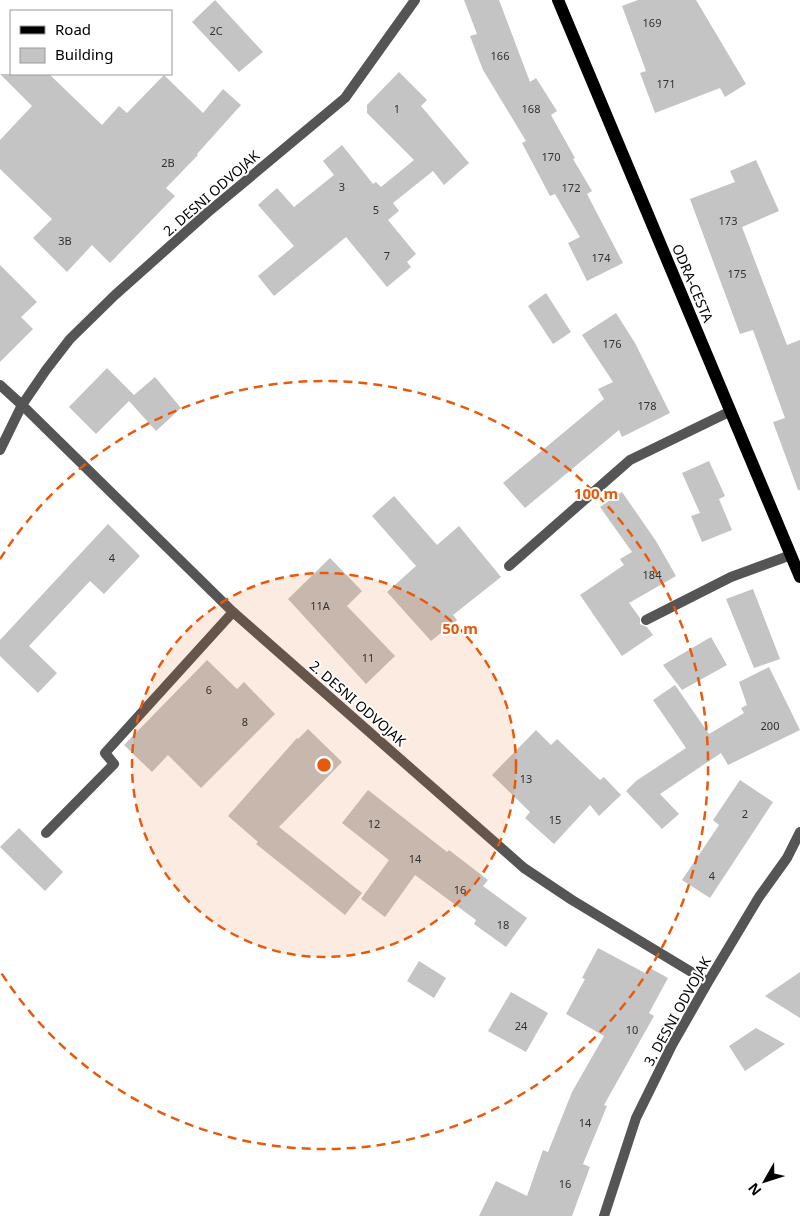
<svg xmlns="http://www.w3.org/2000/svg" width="800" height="1216" font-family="'Noto Sans',sans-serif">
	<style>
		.building { fill: #c4c4c4 }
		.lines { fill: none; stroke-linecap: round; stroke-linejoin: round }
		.service { stroke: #555; stroke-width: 10 }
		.minor { stroke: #555; stroke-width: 10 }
		.primary { stroke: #000; stroke-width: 12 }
		.ring { fill: none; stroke: #e8590c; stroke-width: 2.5; stroke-dasharray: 9 6 }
		.labels { text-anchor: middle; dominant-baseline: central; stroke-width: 4; stroke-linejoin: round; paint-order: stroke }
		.number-label { font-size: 11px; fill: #313131 }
		.street-label { font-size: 14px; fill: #000; stroke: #fff }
		.centre { fill: #e8590c; stroke: #fff; stroke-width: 2.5 }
		.ring-label { font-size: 15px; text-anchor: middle; font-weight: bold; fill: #e8590c; stroke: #fff; stroke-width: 4; stroke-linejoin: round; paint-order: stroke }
	</style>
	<rect width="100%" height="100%" fill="#fff"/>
	<!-- building -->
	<path class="building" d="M215,0L263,52L239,72L192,22Z
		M464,0H499L530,82L536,78L557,111L551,115L575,158L573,159L592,191L587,194L623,263L587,281L568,243L580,237L555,194L550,196L522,143L526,141L483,70L470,36L477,34Z
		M638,0H696L746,84L725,97L720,88L655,113L640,73L646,71L622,6Z
		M399,72L427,100L421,106L469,163L444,185L433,171L393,203L399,211L388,220L416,254L407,262L411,267L387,287L346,237L274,296L258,276L294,246L258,205L277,188L294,207L334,175L323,161L342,145L373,184L376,182L381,187L414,160L367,113V105Z
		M0,74H49L102,125L119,106L127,113L164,75L203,113L223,89L241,105L197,154L198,155L166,188L175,196L110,263L92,245L67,272L33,238L52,219L0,169V140L32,106Z
		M756,160L779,211L742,227L787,345L800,340V490H798L773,422L785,418L753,330L740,334L690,199L735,182L730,171Z
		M0,265L37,302L21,317L33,329L0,362Z
		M546,293L571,332L553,344L528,306Z
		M616,313L635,343L670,413L622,437L619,430L525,508L503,483L604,399L598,389L613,382L582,335Z
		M107,368L134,395L155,377L181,408L156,431L129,401L96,434L69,407Z
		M709,461L725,496L719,499L732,530L702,542L691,516L700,513L682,473Z
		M622,492L656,541L676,576L629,603L640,618V624L647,627L653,635L622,656L580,595L624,565L620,559L632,552L600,507Z
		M394,496L437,545L459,526L501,577L453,615L457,620L431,641L387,592L416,566L372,516Z
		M108,524L140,556L104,594L90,581L29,646L57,673L38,693L0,656V640Z
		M330,558L362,591L347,606L395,656L366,684L288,599Z
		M753,589L780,659L754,668L726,599Z
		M711,637L727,665L682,690L663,665Z
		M207,660L237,689L244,682L275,714L201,788L168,755L152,772L124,745Z
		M769,667L800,730L728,765L721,753L660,794L679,814L662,829L626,791L636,781L686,748L653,700L675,685L709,734L744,713L741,708L747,705L739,682Z
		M308,729L342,762L279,827L362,893L345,915L256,844L258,842L228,816L297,738L298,739Z
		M536,730L551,745L557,739L600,780L604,777L621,795L599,816L590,805L554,844L525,818L530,812L492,775Z
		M740,780L773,802L710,898L682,880L719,825L713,820Z
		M368,790L447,852L449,850L488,880L483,886L527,918L506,947L474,924L476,920L415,875L385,917L361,899L389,860L342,823Z
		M19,828L63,872L45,891L0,847Z
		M598,948L645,973L648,967L668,978L649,1013L654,1016L604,1105L607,1106L583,1164L590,1167L572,1216H479L496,1181L527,1196L543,1150L548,1152L572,1092L604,1036L566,1014L585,979L582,978Z
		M419,961L446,978L434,998L407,981Z
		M800,972V1018L765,996Z
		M511,992L548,1013L526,1052L488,1031Z
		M756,1028L785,1044L745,1071L729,1046Z"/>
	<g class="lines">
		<!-- service -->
		<path class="service" d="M0,385L22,405
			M509,566L630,460L731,411
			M646,620L731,577L791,555
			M46,833L114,764L105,753L233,612"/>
		<!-- minor -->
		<path class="minor" d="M22,405L233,612L524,868L572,900L708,982
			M0,450L22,405L46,370L70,339L115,295L207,213L345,98L415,0
			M604,1216L636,1118L672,1045L708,982L759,897L787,858L800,832"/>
		<!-- primary -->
		<path class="primary" d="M558,0L800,577"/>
	</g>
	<!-- distance rings -->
	<circle cx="324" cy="765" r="192" fill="#e8590c" fill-opacity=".12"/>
	<g class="ring">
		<circle cx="324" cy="765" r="192"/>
		<path d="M0 559A384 384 0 1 1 0 971"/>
	</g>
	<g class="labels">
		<!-- number labels -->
		<g class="number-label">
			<text x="652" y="22">169</text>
			<text x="216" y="30">2C</text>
			<text x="500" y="55">166</text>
			<text x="666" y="83">171</text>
			<text x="397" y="108">1</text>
			<text x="531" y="108">168</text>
			<text x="551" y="156">170</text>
			<text x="168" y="162">2B</text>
			<text x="342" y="186">3</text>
			<text x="571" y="187">172</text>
			<text x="376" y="209">5</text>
			<text x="728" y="220">173</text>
			<text x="65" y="240">3B</text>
			<text x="387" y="255">7</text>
			<text x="601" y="257">174</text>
			<text x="737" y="273">175</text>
			<text x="612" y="343">176</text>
			<text x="647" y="405">178</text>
			<text x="112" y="557">4</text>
			<text x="652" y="574">184</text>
			<text x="320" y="605">11A</text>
			<text x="368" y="657">11</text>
			<text x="209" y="689">6</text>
			<text x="245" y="721">8</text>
			<text x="770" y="725">200</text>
			<text x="526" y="778">13</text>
			<text x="745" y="813">2</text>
			<text x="555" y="819">15</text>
			<text x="374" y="823">12</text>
			<text x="415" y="858">14</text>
			<text x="712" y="875">4</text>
			<text x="460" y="889">16</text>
			<text x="503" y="924">18</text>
			<text x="521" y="1025">24</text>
			<text x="632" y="1029">10</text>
			<text x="585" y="1122">14</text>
			<text x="565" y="1183">16</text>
		</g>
		<!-- street labels -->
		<g class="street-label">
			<text transform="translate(211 193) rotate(-41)">2. DESNI ODVOJAK</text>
			<text transform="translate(693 283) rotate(67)">ODRA-CESTA</text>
			<text transform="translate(358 703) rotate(41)">2. DESNI ODVOJAK</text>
			<text transform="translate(677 1011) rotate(-61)">3. DESNI ODVOJAK</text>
		</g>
	</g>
	<circle cx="324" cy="765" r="8" class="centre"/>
	<g class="ring-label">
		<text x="596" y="499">100 m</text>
		<text x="460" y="634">50 m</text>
	</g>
	<!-- legend -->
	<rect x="10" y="10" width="162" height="65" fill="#ffffff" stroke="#999999"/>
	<rect x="20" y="26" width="25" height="8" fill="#000000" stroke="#999999"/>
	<text x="55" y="35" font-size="15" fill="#000000">Road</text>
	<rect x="20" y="48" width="25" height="15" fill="#c4c4c4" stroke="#999999"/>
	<text x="55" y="60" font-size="15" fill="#000000">Building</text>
	<!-- north arrow -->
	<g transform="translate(765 1181) rotate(231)" stroke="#ffffff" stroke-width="4" paint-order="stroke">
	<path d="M0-4L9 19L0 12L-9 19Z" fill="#000000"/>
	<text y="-8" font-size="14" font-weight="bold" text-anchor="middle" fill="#000000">N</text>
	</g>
</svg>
